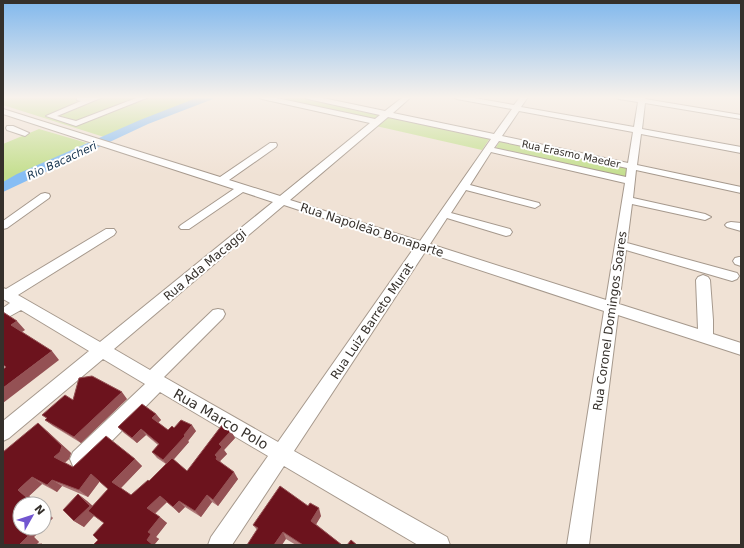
<svg xmlns="http://www.w3.org/2000/svg" width="744" height="548" font-family="'DejaVu Sans',sans-serif">
	<style>
		.green { fill: #c5df90 }
		.lines { fill: none; stroke-linecap: round; stroke-linejoin: round }
		.river { fill: #86bdf4; fill-rule: evenodd }
		.minor-casing { stroke: #a6998d; stroke-width: 2 }
		.minor { fill: #fff; fill-rule: evenodd }
		.wall { fill: #ae7a79 }
		.shaded-wall { fill: #945154 }
		.building { fill: #6c131d; stroke: #945154 }
		.labels { text-anchor: middle; dominant-baseline: central; stroke-width: 4; stroke-linejoin: round; paint-order: stroke }
		.far-street-label { font-size: 10px; fill: #35302b; stroke: #fff }
		.far-water-label { font-size: 11px; font-style: italic; fill: #15334e; stroke: #fff }
		.street-label { font-size: 12px; fill: #35302b; stroke: #fff }
		.near-street-label { font-size: 14px; fill: #35302b; stroke: #fff }
	</style>
	<rect width="100%" height="100%" fill="#f0e2d5"/>
	<!-- green -->
	<path class="green" d="M3,97H204L104,137L3,105Z
		M289,97H299L380,114L373,120L283,100Z
		M388,116L490,138L482,150L376,126Z
		M39,129L87,143L18,176L3,188V144Z
		M500,141L628,168L627,178L495,149Z"/>
	<g class="lines">
		<!-- river -->
		<path class="river" d="M199,97H214L213,99L148,124L3,192V182L17,174L140,120Z"/>
		<defs>
			<path id="minor" d="M77,97L88,98L103,97L57,116L76,121L139,97H149L76,126L46,116L81,101L77,100Z
				M258,97H272L375,119L380,115L308,99L304,97H318L385,111L403,97H411L393,113L494,134L512,109L457,99L453,97H469L514,105L520,97H528L521,107L634,127L638,102L619,99L615,97H646L645,99L741,115V119L645,103L642,129L741,147V153L641,134L637,165L741,187V193L636,170L633,198L705,214L711,217L705,220L632,204L627,243L737,273L739,276L737,279L732,281L626,250L619,304L698,329L696,280L698,277L703,275L708,277L710,280L713,320V334L741,343V355L618,315L589,545H567L604,311L425,252L294,451L447,537L450,545H418L284,466L232,545H208L211,537L268,456L160,392L87,466L80,469L73,466L70,459L73,452L145,384L103,359L9,438L3,441V421L89,351L21,310L3,320V308L10,303L3,299V288L6,289L106,229H114L116,232L114,235L18,295L100,342L273,202L243,192L189,229H181L179,227L181,225L234,189L3,114V109L220,177L270,143H276L277,145L276,147L229,180L280,196L370,123L262,99ZM519,111L633,132L628,163L502,136ZM388,117L491,139L420,241L290,200ZM499,141L627,168L626,177L494,148ZM491,152L625,183L606,300L430,244L447,218L506,236L510,235L512,232L510,229L451,213L466,190L535,208L540,205L539,203L470,185ZM284,205L414,248L278,442L164,377L223,318L225,314L223,310L218,309L213,310L150,370L114,349Z
				M7,126H13L29,133L25,136L7,130L6,128Z
				M45,193L49,194L50,196L49,198L7,228L3,229V221L41,194Z
				M731,222L741,223V231L727,227L725,225L727,223Z
				M739,257H741V266L735,264L733,261L735,258Z"/>
		</defs>
		<!-- minor casing -->
		<use href="#minor" class="minor-casing"/>
		<!-- minor -->
		<use href="#minor" class="minor"/>
	</g>
	<!-- wall -->
	<path class="wall" d="M127,399L81,443L53,426L45,420L47,419L42,415L73,400Z
		M156,414L161,420L158,422L168,430L174,428L196,431L188,441L189,442L173,460L187,471L231,431L235,438L224,450L227,454L220,461L222,464L238,479L218,506L212,502L201,517L185,507L179,513L167,502L155,514L167,523L156,537L159,539L154,545H93L98,540L104,523L94,516L84,527L74,521L78,494L87,501L93,506L108,489L100,481L88,497L62,486L57,492L42,484L29,496L38,504H20L34,537L39,542L36,544H42L43,545H3L47,431L71,453L69,459L65,463L73,467L135,459L142,466L121,488L131,495L149,481L166,464L157,458L152,452L158,445L146,435L137,443L124,433L118,427Z
		M308,506L321,516L316,524L342,545H296L286,539L257,530L253,525Z"/>
	<!-- shaded-wall -->
	<path class="shaded-wall" d="M17,321L25,330L19,334L11,325Z
		M52,351L59,360L3,403V388Z
		M122,392L127,399L81,443L74,437Z
		M156,414L161,420L157,424L152,418Z
		M38,423L47,431L71,453L69,459L63,464L54,457Z
		M192,425L196,431L188,441L189,442L168,466L163,460Z
		M141,429L146,435L137,443L132,438Z
		M231,431L235,438L224,450L227,454L220,461L222,464L216,459L215,455L219,444Z
		M135,459L142,466L120,489L112,482Z
		M234,472L238,479L218,506L213,500Z
		M91,474L100,481L88,497L79,490Z
		M32,477L42,484L29,496L38,504H34L18,490Z
		M52,480L62,486L57,492L47,485Z
		M78,494L87,501L98,511L84,527L74,521Z
		M207,495L212,502L201,517L195,511Z
		M160,496L167,502L154,514L147,508Z
		M179,501L185,507L179,513L173,507Z
		M319,508L321,516L314,528L311,521Z
		M44,510L53,518L44,528Z
		M160,517L167,523L156,537L159,539L154,545H153L147,540L148,532Z
		M27,528H44L34,537L39,542L36,545H19L23,532Z
		M283,532L286,539L282,545H274Z"/>
	<!-- building -->
	<path class="building" d="M3,312L17,321L11,325L52,351L3,388V369L6,367L3,365V363L4,362L3,361Z
		M92,376L122,392L74,437L45,420L47,418L42,415L65,395L73,400L79,378Z
		M142,404L156,414L152,418L168,430L172,426L174,428L181,420L192,425L184,435L185,436L163,460L152,452L159,444L141,429L132,438L118,427Z
		M38,423L62,446L60,452L54,457L73,467L106,436L135,459L112,482L131,495L148,480L149,481L172,458L187,471L222,425L231,431L219,444L222,447L215,455L217,457L216,459L234,472L213,500L207,495L195,511L179,501L173,507L160,496L147,508L160,517L148,532L151,534L147,540L153,545H93L98,540L93,535L104,523L88,511L108,489L91,474L79,490L52,480L47,485L32,477L18,490L34,504H20V528H27L23,532L28,536L19,545H3V452Z
		M280,486L308,506L310,503L319,508L311,521L342,545H303L283,532L274,545H247L258,528L253,525Z
		M78,494L90,506L74,521L63,510Z
		M351,540L357,545H347Z
		M42,544V545H25Z"/>
	<!-- sky -->
	<linearGradient id="sky" x2="0" y2="1"><stop stop-color="#81b8ed"/><stop offset="0.56" stop-color="#f8f2ec"/><stop offset="1" stop-color="#f8f2ec" stop-opacity="0"/></linearGradient>
	<rect width="744" height="174" fill="url(#sky)"/>
	<g class="labels">
		<!-- far-street labels -->
		<g class="far-street-label">
			<text transform="translate(571 154) rotate(12)">Rua Erasmo Maeder</text>
		</g>
		<!-- far-water labels -->
		<g class="far-water-label">
			<text transform="translate(62 161) rotate(-25)">Rio Bacacheri</text>
		</g>
		<!-- street labels -->
		<g class="street-label">
			<text transform="translate(372 230) rotate(18)">Rua Napoleão Bonaparte</text>
			<text transform="translate(205 265) rotate(-40)">Rua Ada Macaggi</text>
			<text transform="translate(372 321) rotate(-56)">Rua Luiz Barreto Murat</text>
			<text transform="translate(610 321) rotate(-82)">Rua Coronel Domingos Soares</text>
		</g>
		<!-- near-street labels -->
		<g class="near-street-label">
			<text transform="translate(221 419) rotate(30)">Rua Marco Polo</text>
		</g>
	</g>
	<!-- border -->
	<rect width="744" height="548" fill="none" stroke="#35302b" stroke-width="8"/>
	<!-- north arrow -->
	<g transform="translate(32 516) rotate(51)"><circle r="19" fill="#ffffff" stroke="#aeacaa"/>
	<path d="M0-3L7 15L0 10L-7 15Z" fill="#7256d0"/>
	<text y="-6" font-size="11" font-weight="bold" text-anchor="middle" fill="#35302b">N</text>
	</g>
</svg>
